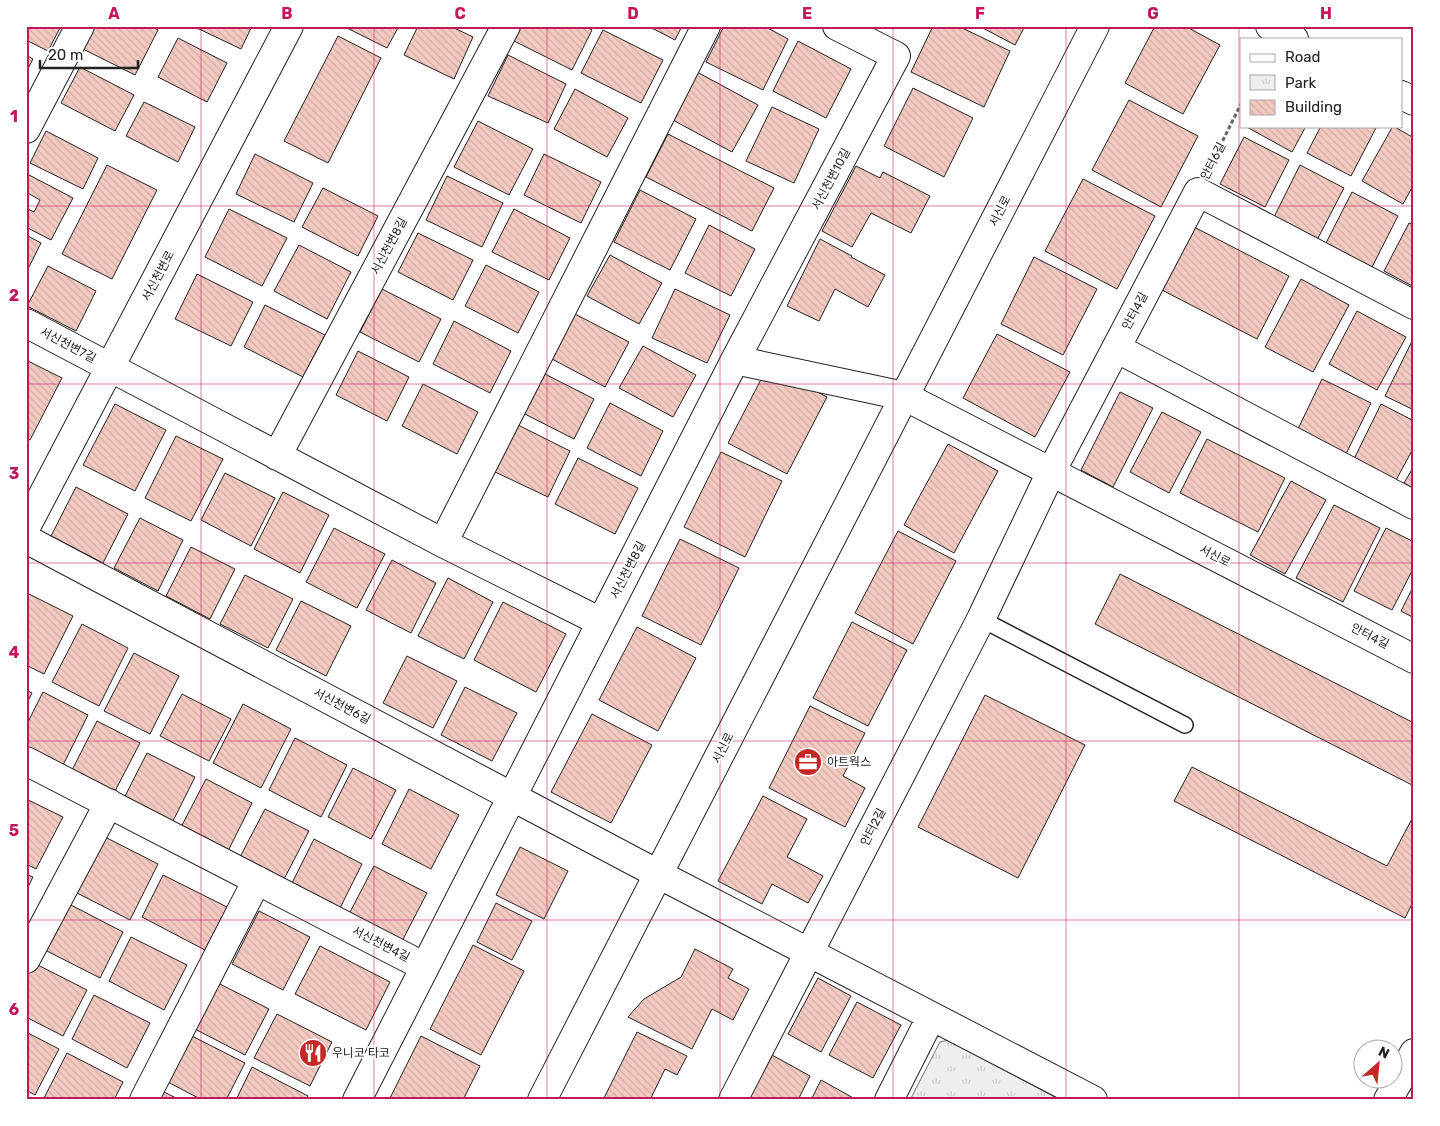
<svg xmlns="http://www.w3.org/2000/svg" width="1440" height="1126" font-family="Rubik,'Noto Sans KR',sans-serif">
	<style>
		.park { fill: url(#park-tufts); stroke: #6f6f6f }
		.building { fill: url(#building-back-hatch); stroke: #222 }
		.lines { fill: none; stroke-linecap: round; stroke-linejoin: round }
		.service-casing { stroke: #222; stroke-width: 18 }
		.minor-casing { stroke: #222; stroke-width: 30 }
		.tertiary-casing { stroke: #222; stroke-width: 30 }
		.path { stroke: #646464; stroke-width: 3; stroke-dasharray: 4 2.5; stroke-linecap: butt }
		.service { stroke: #fff; stroke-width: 15 }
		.minor { stroke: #fff; stroke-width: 28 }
		.tertiary { stroke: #fff; stroke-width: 28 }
		.grid { fill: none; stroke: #c2185b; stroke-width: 1; stroke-opacity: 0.55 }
		.labels { text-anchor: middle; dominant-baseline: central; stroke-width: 4; stroke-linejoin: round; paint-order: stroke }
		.street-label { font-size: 12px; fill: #222; stroke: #fff }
		.poi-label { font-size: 12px; fill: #222; stroke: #fff; text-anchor: start }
		.neatline { fill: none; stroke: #c2185b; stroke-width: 2 }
		.grid-label { font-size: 16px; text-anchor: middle; font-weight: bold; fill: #c2185b }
	</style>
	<defs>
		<pattern id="park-tufts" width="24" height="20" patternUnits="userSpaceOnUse" patternTransform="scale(1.25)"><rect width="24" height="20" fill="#eee"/><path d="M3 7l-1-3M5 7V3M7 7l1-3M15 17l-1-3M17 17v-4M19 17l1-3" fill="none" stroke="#ccc"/></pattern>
		<pattern id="building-back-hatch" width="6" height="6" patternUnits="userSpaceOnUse" patternTransform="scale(1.25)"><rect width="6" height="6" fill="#f3c9c0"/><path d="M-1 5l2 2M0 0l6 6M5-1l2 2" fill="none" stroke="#d0aca5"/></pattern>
	</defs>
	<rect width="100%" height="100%" fill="#fff"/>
	<!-- park -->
	<path class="park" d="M949,1040L1060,1100H910L940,1042Z"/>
	<!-- building -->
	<path class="building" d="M26,26H61L48,51L26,40Z
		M84,26H152L158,30L135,75L75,45Z
		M197,26H252L241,49L197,28Z
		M343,26H399L387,48Z
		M418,26H450L473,37L454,79L404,55Z
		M521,26H585L592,30L572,70L514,41Z
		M648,26H682L675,40Z
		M724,26H764L788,39L763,90L706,62Z
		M933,26H958L1010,51L984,107L911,72Z
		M979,26H1025L1015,45Z
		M1155,26H1185L1220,45L1183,114L1125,83Z
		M603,30L663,60L641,103L581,73Z
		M338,36L381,58L328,163L284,141Z
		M178,38L227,63L207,102L158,77Z
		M798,41L851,69L826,118L773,91Z
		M26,55L33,59L26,72Z
		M508,55L566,84L548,123L488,96Z
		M80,67L134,95L115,131L61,103Z
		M697,72L758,105L732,152L671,119Z
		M913,88L973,118L944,177L884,146Z
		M575,89L628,118L607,157L554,129Z
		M1129,100L1198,136L1161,207L1092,170Z
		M144,102L195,127L178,162L126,136Z
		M772,107L819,129L794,183L746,161Z
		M478,121L533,149L509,195L454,167Z
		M1245,126H1306L1292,152Z
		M1321,126H1377L1351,176L1307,153Z
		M1393,126L1414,138V184L1403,204L1362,181Z
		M46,131L98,158L83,189L30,163Z
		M668,134L774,188L752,231L646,177Z
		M1244,137L1289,160L1265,207L1220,184Z
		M255,154L313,183L294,222L236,194Z
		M544,154L601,182L581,223L524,195Z
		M107,165L157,190L112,279L62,254Z
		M1300,165L1344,188L1317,240L1274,217Z
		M856,166L880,178L883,172L930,196L911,233L871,213L852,247L822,231Z
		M29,175L73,198L51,240L26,227V208L34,212L40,200L26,192V180Z
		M447,176L503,203L482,247L426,220Z
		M1083,179L1155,216L1117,289L1045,251Z
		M323,188L378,216L358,256L302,227Z
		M640,190L696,219L670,270L614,242Z
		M1352,192L1398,216L1371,269L1325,245Z
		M229,209L287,238L262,286L205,257Z
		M514,209L570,238L549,280L492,252Z
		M1409,223L1414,225V287L1384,271Z
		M709,225L755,249L731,296L685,273Z
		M1194,227L1289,276L1257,339L1162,290Z
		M418,233L473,260L453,300L398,272Z
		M26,235L41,243L27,271H26Z
		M820,239L852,256L851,257L885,275L868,307L835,289L819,321L787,306Z
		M299,245L351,272L327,319L274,291Z
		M610,255L662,283L639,324L587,296Z
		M1034,257L1097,289L1063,355L1001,324Z
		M486,265L539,292L518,333L465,306Z
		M48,266L96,291L76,331L27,306Z
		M197,274L253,302L231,346L175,319Z
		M1301,279L1349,305L1313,372L1265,347Z
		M382,289L441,319L419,362L360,332Z
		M675,289L730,315L707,363L652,338Z
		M265,305L325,335L303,377L244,347Z
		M1357,311L1406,337L1377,390L1329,364Z
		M573,313L629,342L605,387L550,358Z
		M454,321L511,351L490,393L433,364Z
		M997,334L1070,372L1035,437L963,398Z
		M1414,337V410L1385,396Z
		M643,346L696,375L673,417L619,388Z
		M358,351L409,377L387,421L336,395Z
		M26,360L62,378L30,440L26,438Z
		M768,366L827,397L787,474L728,443Z
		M539,371L594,399L574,439L519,411Z
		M1322,379L1371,403L1346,454L1297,431Z
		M423,384L478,412L457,454L402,426Z
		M1120,392L1153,408L1113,487L1081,470Z
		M610,403L663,431L641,476L587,448Z
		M115,404L166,430L135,491L83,465Z
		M1381,404L1414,421V447L1395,482L1353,461Z
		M1162,412L1201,432L1169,493L1130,472Z
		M516,424L570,451L548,497L493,471Z
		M176,436L223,459L191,521L145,498Z
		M1207,439L1285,478L1258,532L1180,493Z
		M948,444L998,471L954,553L904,525Z
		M721,452L782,481L745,557L684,527Z
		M578,458L638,488L615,534L555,504Z
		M1414,466V489L1404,483Z
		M225,473L275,498L251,546L201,520Z
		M1291,481L1326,500L1285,574L1250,555Z
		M76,487L128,514L103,563L51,536Z
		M283,492L329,515L300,573L254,549Z
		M1334,505L1380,528L1343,602L1296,578Z
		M140,518L183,540L158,591L114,568Z
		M334,528L385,554L357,608L306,582Z
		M1386,528L1414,542V567L1392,610L1354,591Z
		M898,531L956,561L913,644L855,613Z
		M680,539L739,568L701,645L642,616Z
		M191,547L235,569L210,619L166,596Z
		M392,560L436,583L411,633L366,610Z
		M1120,574L1414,723V786L1095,624Z
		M245,575L293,599L268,648L220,624Z
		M448,578L493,602L464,659L418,636Z
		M1414,585V618L1401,611Z
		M29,594L73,616L44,674L26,665V599Z
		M301,601L351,626L326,676L276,650Z
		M503,602L566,634L536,692L474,660Z
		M852,622L907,650L868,726L813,698Z
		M82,624L128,648L99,706L52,682Z
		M637,627L696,658L658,731L599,700Z
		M134,653L179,676L150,734L104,711Z
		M407,656L457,681L433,728L383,703Z
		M465,687L517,713L492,761L441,735Z
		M26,690L32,693L26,705Z
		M43,692L88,715L62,767L26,749V726Z
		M182,694L231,719L209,761L160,736Z
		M985,695L1085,745L1018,878L918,827Z
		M243,704L291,729L261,788L213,763Z
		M810,706L865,733L843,776L865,788L845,827L769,788Z
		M592,714L652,745L611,823L551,792Z
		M97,721L140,743L114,793L71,772Z
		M295,738L347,765L321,817L269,790Z
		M147,753L195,777L169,829L121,804Z
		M1192,767L1387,866L1414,815V900L1405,918L1174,801Z
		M353,768L396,790L371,839L328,817Z
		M206,779L252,803L226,855L179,831Z
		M409,789L459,815L431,869L382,844Z
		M763,796L807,819L787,857L823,876L808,903L772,884L762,904L718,881Z
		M26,799L63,817L36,869L26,864Z
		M265,809L309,831L282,883L238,861Z
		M103,836L158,864L130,920L75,892Z
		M314,839L362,864L337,914L289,889Z
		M520,847L568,871L544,919L496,895Z
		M374,866L427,893L401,943L348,916Z
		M26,874L33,877L26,891Z
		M163,875L227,907L205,950L142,917Z
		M496,903L532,921L512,960L477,942Z
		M69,904L123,932L100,978L45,950Z
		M259,911L310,937L283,990L232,964Z
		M131,937L187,965L164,1010L109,981Z
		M473,945L524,971L481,1055L430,1029Z
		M320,946L390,982L366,1030L295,994Z
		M695,949L733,969L728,978L749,989L733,1020L712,1009L692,1049L628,1017L644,999L681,977Z
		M32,962L87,990L63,1036L26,1017V973Z
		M818,978L851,996L821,1052L788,1034Z
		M214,981L269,1009L245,1055L191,1027Z
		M94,995L150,1023L127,1068L72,1039Z
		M857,1002L901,1025L873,1078L829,1055Z
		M277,1014L332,1042L310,1086L254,1058Z
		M26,1032L59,1049L35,1095L26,1090Z
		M637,1032L687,1056L677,1075L665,1069L650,1100H603Z
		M190,1035L245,1063L226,1100H202L166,1081Z
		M421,1036L480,1066L463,1100H389Z
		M67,1053L123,1082L114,1100H47L44,1098Z
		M772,1055L810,1076L798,1100H748Z
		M252,1067L308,1096L306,1100H236Z
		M821,1080L857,1100H811Z
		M162,1091L180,1100H157Z"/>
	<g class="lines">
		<defs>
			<path id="service" d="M981,619L1185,725"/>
			<path id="minor" d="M1270,26L1294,39
				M1401,95L1414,101
				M26,129L80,26
				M26,323L443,543L601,622
				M1116,348L1414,505
				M735,360L904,396L1414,659
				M277,456L506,26
				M26,527L289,26
				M26,539L658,874L1093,1100
				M443,543L706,26
				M26,761L425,967
				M26,959L109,803
				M144,1100L257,880
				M357,1100L735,360L896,56L837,26
				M733,1100L981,619L1051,472L1198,192L1414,305
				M889,1100L931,1017
				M1388,1100L1414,1053"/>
			<path id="tertiary" d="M542,1100L1095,26"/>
		</defs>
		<!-- service casing -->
		<use href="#service" class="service-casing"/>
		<!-- minor casing -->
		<use href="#minor" class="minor-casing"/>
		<!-- tertiary casing -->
		<use href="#tertiary" class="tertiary-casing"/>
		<!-- path -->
		<path class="path" d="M1211,164L1241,104"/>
		<!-- service -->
		<use href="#service" class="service"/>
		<!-- minor -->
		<use href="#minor" class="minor"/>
		<!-- tertiary -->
		<use href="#tertiary" class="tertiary"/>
	</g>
	<!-- grid -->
	<path class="grid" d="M201,26V1100M374,26V1100M547,26V1100M720,26V1100M893,26V1100M1066,26V1100M1239,26V1100M26,206H1414M26,384H1414M26,563H1414M26,741H1414M26,920H1414"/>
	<!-- icons -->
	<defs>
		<symbol id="office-disc" viewBox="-11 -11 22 22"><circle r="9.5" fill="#c62828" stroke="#fff"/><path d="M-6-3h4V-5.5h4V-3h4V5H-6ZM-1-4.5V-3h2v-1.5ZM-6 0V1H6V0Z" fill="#fff"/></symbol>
		<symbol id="restaurant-disc" viewBox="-11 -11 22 22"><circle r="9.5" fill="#c62828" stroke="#fff"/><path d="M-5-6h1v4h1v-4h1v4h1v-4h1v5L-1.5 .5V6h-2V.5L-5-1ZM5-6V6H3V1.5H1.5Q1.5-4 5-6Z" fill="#fff"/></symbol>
	</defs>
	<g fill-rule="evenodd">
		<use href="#office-disc" x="792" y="746" width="32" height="32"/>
		<use href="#restaurant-disc" x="297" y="1037" width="32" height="32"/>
	</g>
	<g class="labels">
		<!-- street labels -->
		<g class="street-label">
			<text transform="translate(1213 161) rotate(-63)">안터6길</text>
			<text transform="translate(831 179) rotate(-62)">서신천변10길</text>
			<text transform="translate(1000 211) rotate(-63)">서신로</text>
			<text transform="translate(389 246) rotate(-62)">서신천변8길</text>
			<text transform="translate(158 276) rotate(-62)">서신천변로</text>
			<text transform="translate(1135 311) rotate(-62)">안터4길</text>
			<text transform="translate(68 345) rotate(28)">서신천변7길</text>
			<text transform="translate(1215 556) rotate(27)">서신로</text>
			<text transform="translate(628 570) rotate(-63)">서신천변8길</text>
			<text transform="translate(1370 636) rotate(27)">안터4길</text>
			<text transform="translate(342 706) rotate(28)">서신천변6길</text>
			<text transform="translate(723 748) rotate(-63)">서신로</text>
			<text transform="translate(873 827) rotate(-63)">안터2길</text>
			<text transform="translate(381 944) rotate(27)">서신천변4길</text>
		</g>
		<!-- poi labels -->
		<g class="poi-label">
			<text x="827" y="762">아트웍스</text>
			<text x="332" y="1053">우니코 타코</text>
		</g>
	</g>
	<!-- border -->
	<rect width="1440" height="1126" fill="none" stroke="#ffffff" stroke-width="55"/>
	<!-- legend -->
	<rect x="1240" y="38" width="162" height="90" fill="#ffffff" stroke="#a7a7a7"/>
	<rect x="1250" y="54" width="25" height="8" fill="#ffffff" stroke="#a7a7a7"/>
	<text x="1285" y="62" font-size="15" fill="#222222">Road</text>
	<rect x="1250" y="75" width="25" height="15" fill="url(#park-tufts)" stroke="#a7a7a7"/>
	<text x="1285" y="88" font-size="15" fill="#222222">Park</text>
	<rect x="1250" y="100" width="25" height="15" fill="url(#building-back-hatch)" stroke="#a7a7a7"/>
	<text x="1285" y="112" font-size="15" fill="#222222">Building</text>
	<!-- north arrow -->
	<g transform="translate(1378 1064) rotate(27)"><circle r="24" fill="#ffffff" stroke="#a7a7a7"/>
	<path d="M0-4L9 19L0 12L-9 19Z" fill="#c62828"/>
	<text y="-8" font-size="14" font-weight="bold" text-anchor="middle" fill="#222222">N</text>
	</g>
	<!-- scale -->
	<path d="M40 60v8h98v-8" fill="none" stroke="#222222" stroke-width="2.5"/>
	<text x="48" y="60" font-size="15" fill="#222222" stroke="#ffffff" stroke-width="4" paint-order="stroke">20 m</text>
	<rect x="28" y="28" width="1384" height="1070" class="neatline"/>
	<g class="grid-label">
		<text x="114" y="19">A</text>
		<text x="287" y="19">B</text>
		<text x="460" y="19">C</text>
		<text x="633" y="19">D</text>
		<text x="807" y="19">E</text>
		<text x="980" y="19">F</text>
		<text x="1153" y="19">G</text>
		<text x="1326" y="19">H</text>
		<text x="14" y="122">1</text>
		<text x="14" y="301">2</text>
		<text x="14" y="479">3</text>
		<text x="14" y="658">4</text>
		<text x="14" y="836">5</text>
		<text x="14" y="1015">6</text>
	</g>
</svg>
